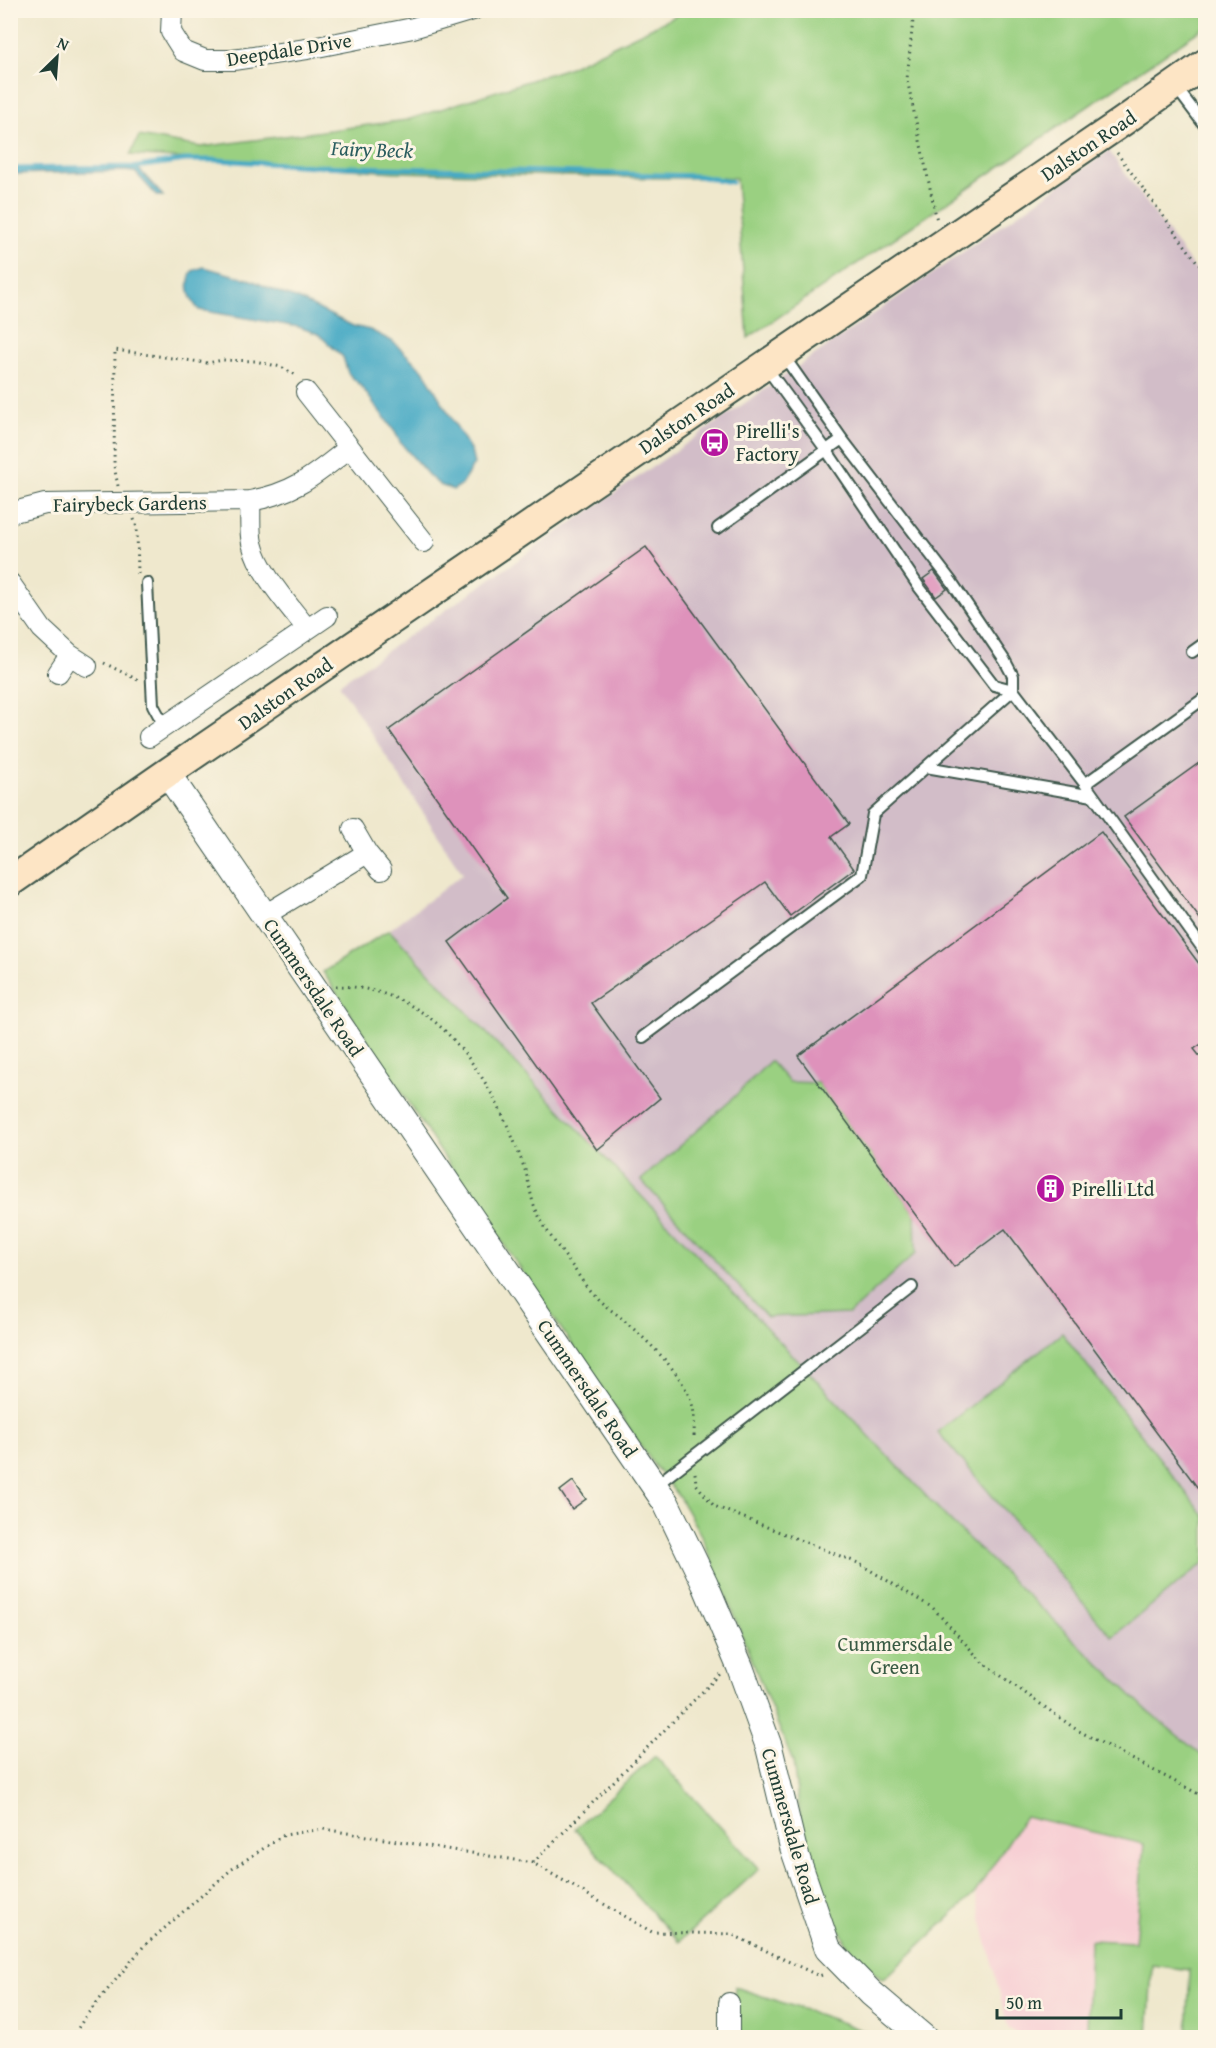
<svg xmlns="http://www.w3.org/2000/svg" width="1216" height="2048" font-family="'Gentium Book Plus',serif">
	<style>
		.built { fill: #f7cfd4 }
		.industrial { fill: #d2bdc8 }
		.green { fill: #9ad081; stroke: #5c865a; stroke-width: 1.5 }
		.water { fill: #44a9c4; stroke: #32737c; stroke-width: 1.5 }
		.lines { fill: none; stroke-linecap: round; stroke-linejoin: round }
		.stream { stroke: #44a9c4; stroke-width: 5 }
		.building { fill: #de92bb }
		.service-casing { stroke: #3e574b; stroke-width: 14 }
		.minor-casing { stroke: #3e574b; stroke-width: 22 }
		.tertiary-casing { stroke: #3e574b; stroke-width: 28 }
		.secondary-casing { stroke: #3e574b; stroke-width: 32 }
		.path { stroke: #3e574b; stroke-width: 3; stroke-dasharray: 1.5 4.5; stroke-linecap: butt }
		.service { stroke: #fff; stroke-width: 10 }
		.minor { stroke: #fff; stroke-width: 20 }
		.tertiary { stroke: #fff; stroke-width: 26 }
		.secondary { stroke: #fde5c5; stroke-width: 28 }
		.labels { text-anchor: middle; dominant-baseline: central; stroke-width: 6; stroke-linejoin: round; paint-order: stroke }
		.street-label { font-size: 20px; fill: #1f3d34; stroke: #fcf5e5 }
		.poi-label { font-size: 20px; fill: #1f3d34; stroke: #fcf5e5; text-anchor: start }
		.park-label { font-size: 20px; fill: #385a43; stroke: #fcf5e5 }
		.water-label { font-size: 21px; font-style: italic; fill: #2a5d5f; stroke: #fcf5e5 }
	</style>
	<rect width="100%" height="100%" fill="#fcf5e5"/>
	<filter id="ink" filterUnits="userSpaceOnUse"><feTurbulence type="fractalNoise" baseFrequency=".0167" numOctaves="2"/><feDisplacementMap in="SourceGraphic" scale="12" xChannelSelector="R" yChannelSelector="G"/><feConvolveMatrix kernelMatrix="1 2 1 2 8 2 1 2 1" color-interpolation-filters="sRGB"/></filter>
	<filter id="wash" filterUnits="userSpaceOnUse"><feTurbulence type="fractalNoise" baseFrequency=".008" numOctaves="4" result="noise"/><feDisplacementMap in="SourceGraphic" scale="24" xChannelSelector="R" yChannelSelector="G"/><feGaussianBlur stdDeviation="1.35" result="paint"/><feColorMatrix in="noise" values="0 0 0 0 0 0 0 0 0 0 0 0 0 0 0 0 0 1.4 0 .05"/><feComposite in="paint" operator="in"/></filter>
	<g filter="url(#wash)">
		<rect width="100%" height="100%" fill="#efe8cd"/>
		<!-- built -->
		<path class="built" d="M1025,1816L1145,1844L1135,1942L1129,2037H1022L1008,2028L975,1893Z"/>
		<!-- industrial -->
		<path class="industrial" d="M1109,151L1205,283V1758L1149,1712L948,1520L389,930L463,874L339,684Z"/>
		<!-- green -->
		<path class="green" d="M688,10H1205L1206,26L748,338L736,178H656L396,172L130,155L139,136L201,147L407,120L568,68Z
			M389,930L948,1519L1149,1712L1205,1758V2037H1187L1190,1970L1152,1965L1148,2037H1129L1087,2032L1090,1940L1135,1942L1144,1844L1025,1816L975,1893L883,1980L853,1955L833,1918L812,1871L802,1830L793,1762L770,1705L702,1537L679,1497L656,1468L434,1142L323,972Z
			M770,1061L789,1082L818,1083L915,1214L916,1253L849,1314L767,1317L641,1180L729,1102Z
			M1062,1333L1205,1517V1562L1112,1637L938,1432Z
			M655,1756L759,1869L679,1942L575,1829Z
			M735,1987L832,2019L879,2037L734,2038Z"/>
		<!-- water -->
		<path class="water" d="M137,167L163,196H157L135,172L124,171L11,174V169Z
			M204,267L251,280L283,294L296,298L353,326L370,330L392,341L423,370L471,451L474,464L461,485L453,490L440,485L430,477L400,442L395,432L361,386L348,373L343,357L318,334L299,327L199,310C189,299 185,285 192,271Z"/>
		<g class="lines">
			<!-- stream -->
			<path class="stream" d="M10,169L137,167L185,160H218L315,166L698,176L732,182"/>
		</g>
		<g id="blocks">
			<!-- building -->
			<path class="building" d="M646,547L849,824L831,837L854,869L790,916L765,882L591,1003L660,1098L597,1150L449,942L507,898L389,730Z
				M934,571L947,589L936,597L923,579Z
				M1206,758V927L1124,817Z
				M1101,832L1206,973V1041L1194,1049L1206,1064V1499L1005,1229L954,1267L798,1056Z
				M573,1481L586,1499L572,1509L560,1491Z"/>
		</g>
	</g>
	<g filter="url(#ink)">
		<use href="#blocks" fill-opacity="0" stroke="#3e574b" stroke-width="1.5"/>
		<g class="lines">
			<defs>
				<path id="service" d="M1175,86L1206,127
					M783,355L842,439L951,581L1005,661L1013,676V690L1085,784L1206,953
					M766,367L827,451L919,587L994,685L1013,690
					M718,528L842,439
					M147,583L153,705L165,727
					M1192,652L1206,642
					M926,767L1093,796
					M1085,784L1206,697
					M643,1037L862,875L873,814L1013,690
					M655,1486L912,1287"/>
				<path id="minor" d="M172,10L171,32L183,51L205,60H233L307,49L413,28L473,10
					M306,392L424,542
					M250,501C251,514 249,530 252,543C259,573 289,605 307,629
					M10,513L45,504L250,501C295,493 315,475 349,448
					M10,583L42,629L70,655
					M58,673L70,655L87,666
					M149,737L327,616
					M353,829L367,853L381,870
					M265,915L367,853
					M729,2038V2003"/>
				<path id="tertiary" d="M167,773L666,1503L705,1584L740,1667L769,1747L793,1847L828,1949L871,1993L924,2038"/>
				<path id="secondary" d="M10,882L167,773L1122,122L1206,63"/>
			</defs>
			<!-- service casing -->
			<use href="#service" class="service-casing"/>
			<!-- minor casing -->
			<use href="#minor" class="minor-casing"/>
			<!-- tertiary casing -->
			<use href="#tertiary" class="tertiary-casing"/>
			<!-- secondary casing -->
			<use href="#secondary" class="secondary-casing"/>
			<!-- path -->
			<path class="path" d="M914,10L907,79L937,221
				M1117,153L1206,274
				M118,486L114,466L115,350L207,363L223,360L255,361L281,367L298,376
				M134,519L137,528L138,575
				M104,663L138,680
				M336,986C376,986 418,1003 447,1033C484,1071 507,1119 525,1170C529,1181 530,1194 534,1205C543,1228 559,1248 573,1267C580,1277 586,1288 595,1296C602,1304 611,1310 619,1316C646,1340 684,1372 693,1408C695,1417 694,1430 694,1440
				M695,1473L696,1484L714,1506L858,1563L933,1608L983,1663L1077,1730L1206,1798
				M533,1863L720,1674
				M10,2034L13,2038
				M72,2038L85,2017L143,1947L232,1869L284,1835L323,1829L533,1863L652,1932L731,1934L819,1976L825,1974"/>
			<!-- service -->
			<use href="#service" class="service"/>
			<!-- minor -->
			<use href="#minor" class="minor"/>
			<!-- tertiary -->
			<use href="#tertiary" class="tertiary"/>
			<!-- secondary -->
			<use href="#secondary" class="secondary"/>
		</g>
	</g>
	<!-- icons -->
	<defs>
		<symbol id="bus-disc" viewBox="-11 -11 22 22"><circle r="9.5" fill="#b5179e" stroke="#fcf5e5"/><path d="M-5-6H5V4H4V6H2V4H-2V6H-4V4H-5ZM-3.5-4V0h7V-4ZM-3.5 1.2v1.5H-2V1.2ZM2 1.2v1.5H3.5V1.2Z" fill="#fff"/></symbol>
		<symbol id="building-disc" viewBox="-11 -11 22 22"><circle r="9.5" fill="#b5179e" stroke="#fcf5e5"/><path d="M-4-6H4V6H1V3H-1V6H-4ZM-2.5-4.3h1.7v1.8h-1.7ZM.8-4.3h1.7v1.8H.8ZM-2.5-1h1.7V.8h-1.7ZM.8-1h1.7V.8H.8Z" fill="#fff"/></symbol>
	</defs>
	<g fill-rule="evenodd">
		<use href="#bus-disc" x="698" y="426" width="33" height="33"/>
		<use href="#building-disc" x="1034" y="1172" width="33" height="33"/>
	</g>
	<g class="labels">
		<!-- street labels -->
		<g class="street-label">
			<text transform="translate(289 49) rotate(-9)">Deepdale Drive</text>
			<text transform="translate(1088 145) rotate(-34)">Dalston Road</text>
			<text transform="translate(686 418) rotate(-34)">Dalston Road</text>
			<text transform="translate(130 503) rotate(-1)">Fairybeck Gardens</text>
			<text transform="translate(285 693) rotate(-35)">Dalston Road</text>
			<text transform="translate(314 987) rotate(56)">Cummersdale Road</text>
			<text transform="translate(588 1388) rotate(56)">Cummersdale Road</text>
			<text transform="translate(791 1826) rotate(74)">Cummersdale Road</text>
		</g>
		<!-- poi labels -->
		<g class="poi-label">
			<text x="736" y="430">Pirelli's<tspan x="736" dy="23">Factory</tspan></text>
			<text x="1072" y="1188">Pirelli Ltd</text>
		</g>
		<!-- park labels -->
		<g class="park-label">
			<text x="895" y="1643">Cummersdale<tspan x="895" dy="23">Green</tspan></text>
		</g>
		<!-- water labels -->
		<g class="water-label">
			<text transform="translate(372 149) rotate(2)">Fairy Beck</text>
		</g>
	</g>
	<!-- margin -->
	<rect width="1216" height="2048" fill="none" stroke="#fcf5e5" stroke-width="36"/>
	<!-- north arrow -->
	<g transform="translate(57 57) rotate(25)" stroke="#fcf5e5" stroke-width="4.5" paint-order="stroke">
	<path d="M0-4.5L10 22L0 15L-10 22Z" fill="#1f3d34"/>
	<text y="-9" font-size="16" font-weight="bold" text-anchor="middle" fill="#1f3d34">N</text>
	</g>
	<!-- scale -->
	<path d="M997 2009v9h124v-9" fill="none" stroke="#1f3d34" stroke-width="3"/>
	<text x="1006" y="2009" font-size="18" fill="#1f3d34" stroke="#fcf5e5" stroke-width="4.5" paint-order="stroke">50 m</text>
</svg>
